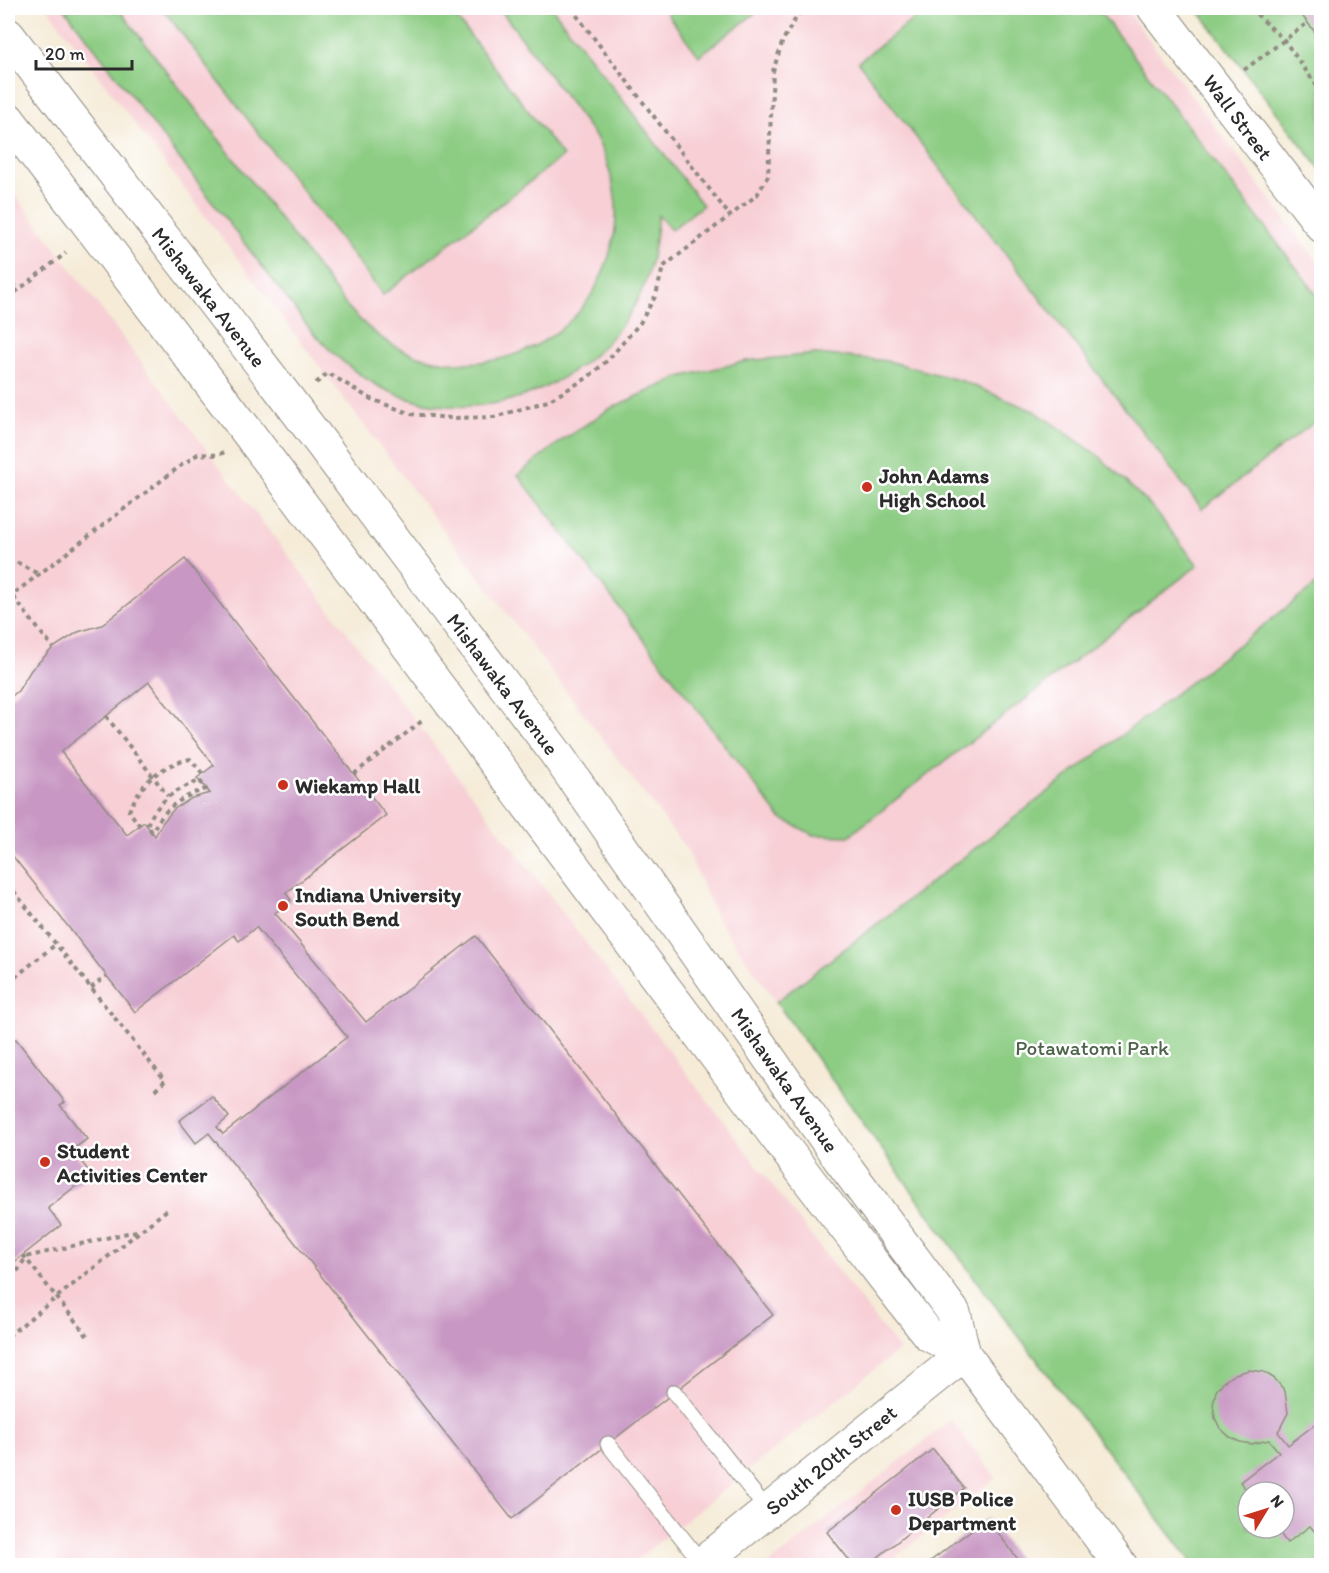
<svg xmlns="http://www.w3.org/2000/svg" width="1329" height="1573" font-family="Itim,sans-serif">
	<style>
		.built { fill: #f7cfd5 }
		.green { fill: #8ccc83; stroke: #5c7c57; stroke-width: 1.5; fill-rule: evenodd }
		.building { fill: #c897c3; fill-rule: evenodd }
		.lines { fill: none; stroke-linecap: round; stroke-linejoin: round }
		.lane-casing { stroke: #908b81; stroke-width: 17 }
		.secondary-casing { stroke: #908b81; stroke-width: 35 }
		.path { stroke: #908b81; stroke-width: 4; stroke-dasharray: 4.5 4.5; stroke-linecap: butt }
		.lane { stroke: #fff; stroke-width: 15 }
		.secondary { stroke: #fff; stroke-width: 33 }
		.poi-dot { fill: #c8321e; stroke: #fff; stroke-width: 2 }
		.labels { text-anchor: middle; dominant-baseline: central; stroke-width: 5; stroke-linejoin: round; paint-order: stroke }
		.street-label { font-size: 21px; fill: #2b2b2b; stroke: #fff }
		.poi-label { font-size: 21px; font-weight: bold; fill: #2b2b2b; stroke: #fff; text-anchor: start }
		.park-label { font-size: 21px; fill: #4d634a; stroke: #fff }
	</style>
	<rect width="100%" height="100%" fill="#fff"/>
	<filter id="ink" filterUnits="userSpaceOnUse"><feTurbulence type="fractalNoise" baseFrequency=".0167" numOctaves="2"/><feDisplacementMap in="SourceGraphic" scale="12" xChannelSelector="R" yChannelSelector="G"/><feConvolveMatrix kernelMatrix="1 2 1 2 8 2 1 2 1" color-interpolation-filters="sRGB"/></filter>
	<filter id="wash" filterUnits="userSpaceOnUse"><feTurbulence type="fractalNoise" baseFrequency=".008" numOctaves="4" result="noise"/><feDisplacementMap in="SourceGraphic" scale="24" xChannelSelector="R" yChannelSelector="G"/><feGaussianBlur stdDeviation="1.35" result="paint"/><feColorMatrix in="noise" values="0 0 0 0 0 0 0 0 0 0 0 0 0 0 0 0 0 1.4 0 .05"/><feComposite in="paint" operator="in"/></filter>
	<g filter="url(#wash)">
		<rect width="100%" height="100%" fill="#f5ebd7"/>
		<!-- built -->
		<path class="built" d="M47,8H1125L1321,266V581L776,1002L717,918L687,850Z
			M8,185L217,463L899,1350L630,1565H8Z
			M951,1420L996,1478L885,1565L767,1566Z"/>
		<!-- green -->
		<path class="green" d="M64,8H118L346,305C362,323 380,340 402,350C472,381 559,355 596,287C609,262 618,234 616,204C614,181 607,160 597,139L499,8H552L703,205L671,230L658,215C655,242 652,270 640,295C594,388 475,436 380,387C352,372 331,353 310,329Z
			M162,8H449L563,156L383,295Z
			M675,8H762L699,56L667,14Z
			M928,8H1097L1321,300V417L1202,509L858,62Z
			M1196,8H1321V170Z
			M816,354L888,361L962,381L1036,412L1099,456L1152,507L1198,565L849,836L814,835L780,818L518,475L561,441L611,408L680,377L746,361Z
			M1321,581V1565H1194L981,1287L776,1002ZM1248,1492H1284V1528H1248Z"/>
		<g id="blocks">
			<!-- building -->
			<path class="building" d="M1296,8H1322V41Z
				M185,559L386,815L286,893L291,900L275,913L366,1022L476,936L773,1315L512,1519L209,1133L196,1143L179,1121L212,1096L229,1117L217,1127L223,1134L347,1037L256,927L239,941L234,935L135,1012L8,850V699L18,691L31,670L53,648L78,632L102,625ZM149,682L214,765L197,778L210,793L192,798L174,809L163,822L155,836L144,822L127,835L61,752Z
				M8,1039L11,1043L16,1039L65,1102L60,1105L87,1139L72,1150L91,1174L48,1208L61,1225L8,1267Z
				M1249,1370L1264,1372L1275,1379L1285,1391L1288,1413L1278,1432L1288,1445L1322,1419V1540L1310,1526L1287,1543L1276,1528H1284V1492H1248L1240,1482L1279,1452L1269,1440L1251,1444L1240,1442L1230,1437L1220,1428L1215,1418L1213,1405L1216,1391L1223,1382L1235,1374Z
				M933,1449L964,1488L867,1566H854L827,1532Z
				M1248,1506V1519L1242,1511Z
				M987,1518L1023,1566H924Z
				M1255,1528H1269L1260,1534Z"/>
		</g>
	</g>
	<g filter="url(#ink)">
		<use href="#blocks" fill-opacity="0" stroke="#908b81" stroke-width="1.5"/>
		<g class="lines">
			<defs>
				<path id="lane" d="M674,1392L768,1511
					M608,1444L702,1563"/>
				<path id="secondary" d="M1154,8L1322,226
					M8,35L290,402L555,752L839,1158L954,1313L964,1354L1121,1566
					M8,119L249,434L811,1183L928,1334L964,1354
					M699,1566L964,1354"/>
			</defs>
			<!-- lane casing -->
			<use href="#lane" class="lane-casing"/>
			<!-- secondary casing -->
			<use href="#secondary" class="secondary-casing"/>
			<!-- path -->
			<path class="path" d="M571,8L730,216
				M1250,8L1284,40L1322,93
				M1244,70L1306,24
				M8,276L18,290
				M8,298L66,253
				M316,383L328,373L371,399L411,414L450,418L494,417L548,401L587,378L608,360L640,323L656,295L663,267L757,195L768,176L773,71L783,40L802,8
				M8,560L21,564L38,574
				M8,590L53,648
				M8,598L179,467L198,454L219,455L224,452
				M106,716L168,796
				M354,774L422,721
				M200,781L206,789C181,797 164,808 152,832L147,825C158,801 175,789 200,781Z
				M140,826L129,811C142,782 159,766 190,759L203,774
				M8,884L165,1081L152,1093
				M8,983L56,944
				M91,988L106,976
				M23,1255L88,1337
				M8,1287L26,1257L140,1230
				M8,1336L168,1209"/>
			<!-- lane -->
			<use href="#lane" class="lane"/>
			<!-- secondary -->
			<use href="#secondary" class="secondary"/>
		</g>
	</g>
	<!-- markers -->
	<g class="poi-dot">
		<circle cx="867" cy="487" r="6"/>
		<circle cx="283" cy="785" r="6"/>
		<circle cx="283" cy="906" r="6"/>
		<circle cx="45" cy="1162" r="6"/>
		<circle cx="896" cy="1510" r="6"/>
	</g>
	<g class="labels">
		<!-- street labels -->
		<g class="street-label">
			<text transform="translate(1238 117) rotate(53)">Wall Street</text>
			<text transform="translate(209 297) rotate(52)">Mishawaka Avenue</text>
			<text transform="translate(503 684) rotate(53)">Mishawaka Avenue</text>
			<text transform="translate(785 1080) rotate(55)">Mishawaka Avenue</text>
			<text transform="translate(831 1460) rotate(-39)">South 20th Street</text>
		</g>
		<!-- poi labels -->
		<g class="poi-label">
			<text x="879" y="475">John Adams<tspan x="879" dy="24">High School</tspan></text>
			<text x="295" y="785">Wiekamp Hall</text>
			<text x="295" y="894">Indiana University<tspan x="295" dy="24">South Bend</tspan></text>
			<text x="57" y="1150">Student<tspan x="57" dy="24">Activities Center</tspan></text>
			<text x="908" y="1498">IUSB Police<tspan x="908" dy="24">Department</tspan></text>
		</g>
		<!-- park labels -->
		<g class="park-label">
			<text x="1092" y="1047">Potawatomi Park</text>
		</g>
	</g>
	<!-- margin -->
	<rect width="1329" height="1573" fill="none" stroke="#fff" stroke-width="30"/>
	<!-- north arrow -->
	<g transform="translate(1266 1510) rotate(52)"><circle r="28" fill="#ffffff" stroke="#aaaaaa" stroke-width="1.5"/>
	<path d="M0-4.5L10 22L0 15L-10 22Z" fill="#c8321e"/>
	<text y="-9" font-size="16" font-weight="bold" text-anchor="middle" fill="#2b2b2b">N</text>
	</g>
	<!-- scale -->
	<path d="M36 60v9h96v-9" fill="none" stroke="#2b2b2b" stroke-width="3"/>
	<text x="45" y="60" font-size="18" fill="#2b2b2b" stroke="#ffffff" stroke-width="4.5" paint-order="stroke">20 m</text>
</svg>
